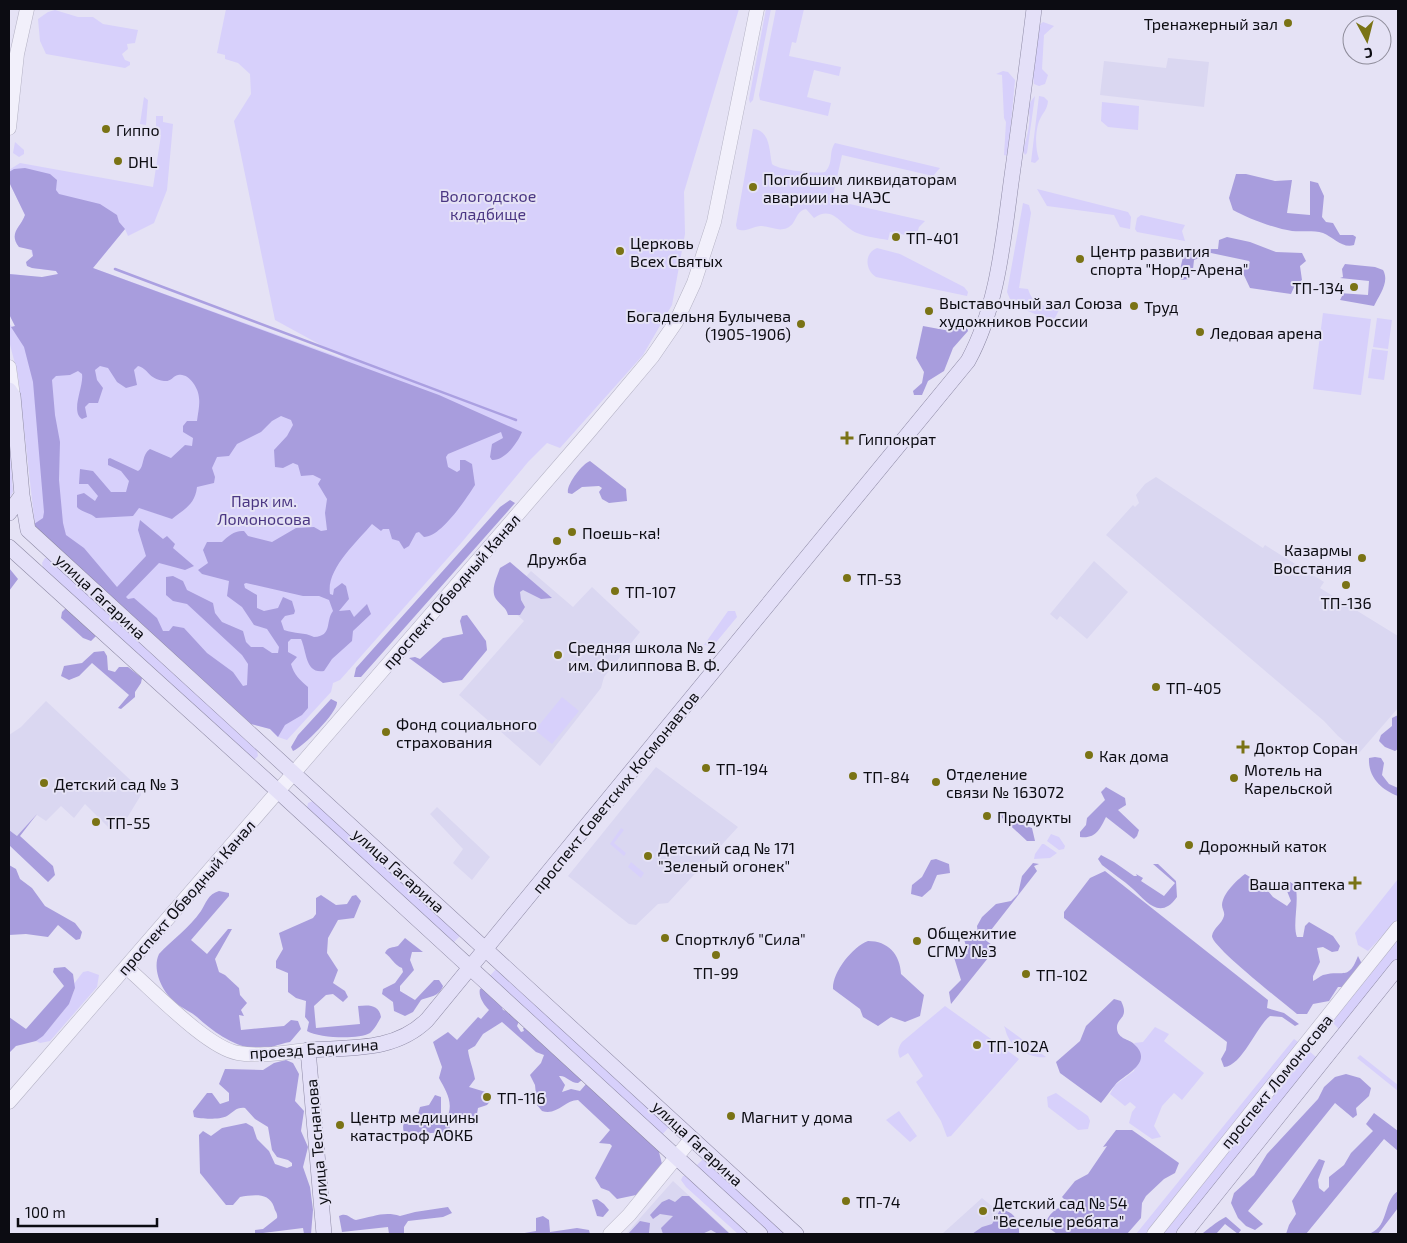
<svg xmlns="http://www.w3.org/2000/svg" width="1407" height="1243" font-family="'Exo 2',sans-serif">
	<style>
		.built { fill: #dad7f1 }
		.green { fill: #d7d0fb }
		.forest { fill: #a89ddd; fill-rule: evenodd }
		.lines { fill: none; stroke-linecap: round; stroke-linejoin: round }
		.stream { stroke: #aba0e1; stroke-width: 2.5 }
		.secondary-casing { stroke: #b4b2c4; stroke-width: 15 }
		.primary-casing { stroke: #8d89a4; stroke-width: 16 }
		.secondary { stroke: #f2f0fb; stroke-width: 14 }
		.primary { stroke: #e4e0f8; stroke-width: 15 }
		.poi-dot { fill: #7a7315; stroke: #e5e2f5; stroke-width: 2 }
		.labels { text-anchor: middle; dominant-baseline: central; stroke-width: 4; stroke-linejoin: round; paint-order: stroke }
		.poi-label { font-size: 16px; fill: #0c0c12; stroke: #e5e2f5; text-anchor: start }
		.park-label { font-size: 16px; fill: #4b3783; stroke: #e5e2f5 }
		.street-label { font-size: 16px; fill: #0c0c12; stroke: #e5e2f5 }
	</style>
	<rect width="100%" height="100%" fill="#e5e2f5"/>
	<!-- built -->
	<path class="built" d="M1168,58L1209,62L1204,107L1100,95L1104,61L1166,68Z
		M1156,477L1263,548L1265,545L1324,582L1320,588L1398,636V708L1359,753L1338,736L1324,721L1106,535L1133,505L1135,507L1139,503L1136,495L1145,484Z
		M1094,561L1128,592L1087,639L1060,616L1057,620L1050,614Z
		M531,571L573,607L592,587L640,632L604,677L601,688L540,766L459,695L524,621L503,602Z
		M46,701L139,788L141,795L127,818L111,830L85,804L74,818L61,806L46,821L37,815L17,836L9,830V735L21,727Z
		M656,767L738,827L668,903L658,904L636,925L629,924L568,876Z
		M437,807L490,857L472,880L453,863L463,849L430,814Z
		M673,1181L731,1234H626Z
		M982,1198L1015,1225L1020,1234H942Z"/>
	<!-- green -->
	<path class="green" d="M226,9H739L684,192L685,234L672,305L643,355L560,448L547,443L528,462L462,542L340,680L333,683L331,692L287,740L278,737L270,729L251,724L35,526L18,375L9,341V323L12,327L15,326L9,314V274C22,274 48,282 58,274L56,271L32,268L26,264L33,256L30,248L19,247C8,233 21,227 25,215L9,182V170L20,163L153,187L161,135L156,132V116H163V122L173,124L167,190L154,223L128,236L125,229L93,268L350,361L275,320L234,121L251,94L250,74L238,63L225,59V55L217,53Z
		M766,9H771L753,100L750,103L749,99Z
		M776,9H804L796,43L792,42L789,56L841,67L839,76L814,70L807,97L831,103L828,116L760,100L759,95Z
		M55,10L78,17H93L103,24L138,30L135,43L127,44L128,49L122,54L125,60L130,62V65L125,68L46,54L40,41L38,19L48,12Z
		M1043,22L1054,26L1044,35L1042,69L1048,75L1045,84L1039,86L1034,84L1033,77L1038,26Z
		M1003,71L1008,72L1015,80L1008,156L1004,155L1006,122L1004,118L1002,75L996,74Z
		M1035,96L1027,153L1025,155L1023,151C1027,135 1032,122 1028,105Z
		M1039,96L1044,97L1048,101C1047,110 1044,111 1040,119C1035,129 1035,149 1039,159L1035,163L1031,162Z
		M144,97L148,100L146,125L140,124Z
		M1102,102L1139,106L1138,130L1108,127L1101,121Z
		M753,129C771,130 769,152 772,164C778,170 815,174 825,172C834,163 828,153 835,143L940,168L933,176L842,155L832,200L925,221L919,227L916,237L890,232L888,240C878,238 866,237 857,233C841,226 833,204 814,218L806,209C795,211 797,224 787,228C778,232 769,226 760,226C751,227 745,233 737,229L736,225Z
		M15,142L24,150V154L19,157L13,153Z
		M1037,189L1128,212L1131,217L1130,229L1120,227L1114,215L1047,206Z
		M1023,203L1029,205L1031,213L1019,288L1028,289C1034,307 1044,307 1061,306L1053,322L1012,304L1007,292Z
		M1141,215L1185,225L1182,231L1185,241L1137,232L1135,229L1137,218Z
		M877,248L900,254L964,287L968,292L967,296L876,277C865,270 864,253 877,248Z
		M1323,313L1371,319L1361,395L1313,389Z
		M1377,318L1392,320L1388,349L1373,347Z
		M1372,349L1388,351L1384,380L1368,378Z
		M9,435L13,492L9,499Z
		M45,558H52L257,750L258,756L254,760L43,568L42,563Z
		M728,611H735L737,617L713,646L704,645Z
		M562,697L579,711L552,744L535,730Z
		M313,801L461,935L452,944L307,808L308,803Z
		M621,828L624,830L614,843L626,853L624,856L610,844Z
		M1051,834L1059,837L1065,846L1064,849L1059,850L1047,841Z
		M1042,844H1044L1057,853L1050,858L1034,859L1035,854Z
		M631,862L644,873L641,878L628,867Z
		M1398,879V919L1368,951L1358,945L1355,933Z
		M1398,938V958L1340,1030L1331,1021Z
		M496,969L669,1127L661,1136L488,978Z
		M88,971L99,975L97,987L50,1041L40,1043L36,1041C52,1025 68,1010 75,988L73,985L83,972Z
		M945,1006L1019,1059L951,1136L947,1137L941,1121L916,1082L923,1076L908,1053L900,1058C897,1052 898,1048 902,1042Z
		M1004,1026L1046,1057C1034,1059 1014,1050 1008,1037C1006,1034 1006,1030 1004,1026Z
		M1155,1027L1169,1034L1164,1041L1204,1073L1182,1100L1174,1093L1162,1106L1154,1126L1161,1137L1152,1139L1129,1123L1132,1112L1136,1107L1130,1102L1125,1106L1110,1094L1115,1085L1134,1071L1138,1049L1134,1043L1143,1042Z
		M1294,1039L1301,1044L1148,1234H1136Z
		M1309,1051L1316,1057L1175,1234H1162Z
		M1360,1055L1398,1085V1091L1357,1058Z
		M1056,1093L1088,1116L1090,1121L1088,1129L1078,1130L1048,1107L1047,1097Z
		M899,1111L917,1136L910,1142L886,1120Z
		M703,1159L785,1234H767L694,1168Z
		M683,1176H686L749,1234H738L686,1187L681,1180Z"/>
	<!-- forest -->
	<path class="forest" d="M25,168L50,174L57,180L56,190L59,194L100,204L117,215L119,222L125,229L93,268L439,395L522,432C518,442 505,461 492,460L490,457L492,444L503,438L501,432L448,454L446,457L448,467L457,472L460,470V460H465L472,464L475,485C466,499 441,537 424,537L419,532L416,533L409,546L404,549L399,541L392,539L389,529H383L381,531L372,524C357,542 326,569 330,594L333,595L334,589L342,583L346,586L349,599L339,611L350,610L354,617L367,604L371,614L353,631L352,641L332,659L324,671C305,674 307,652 301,639H291L288,642V652L297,657L291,664C294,675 300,680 308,687V708L302,715L285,725L278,737L270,729L251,724L37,529L34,524L43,518L44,512L33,382L24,347L11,327L15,326L9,314V274L42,277L58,274L56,271L32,268L27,266L26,262L33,256L32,250L19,247C8,233 21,227 25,215L9,182V172L14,169ZM100,366L108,368L117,382L126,388L137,385L134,370L138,366C148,368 148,379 164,381C171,382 173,376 178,375C188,372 199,388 199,398C200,405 198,413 197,421H187L183,426V432L193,438L192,446L185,445L171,458L150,449C141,455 145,467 138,471L110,458L108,459V465L121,471L129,481L126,492H111L93,471L80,469L79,484H88L98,496L95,501L84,493L77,495V507C82,513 90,512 96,518L133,516L139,508L172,519C184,509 195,505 197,487L214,483L215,477L212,468L217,457L229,456L237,444L261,432L272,421L281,416L291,420L293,425L287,436L274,450L275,467L283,468L293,463L298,465L301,476L313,475L321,479L318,484L327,499L325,513L327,530L321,531L314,527L296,528L272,542L248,536L244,531C235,530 228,536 222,542H207L203,550L208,563L198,570L202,574L229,581L227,596L242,607L254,625L267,629L279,647L278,653H272L263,647H251L246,642L243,631L222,622L215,613L213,603L187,590L183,581L173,576L166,577V595L173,601L187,604L242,655L248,664L247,685L243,686L233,672L207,653L184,628L173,626L169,631H163L157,618L134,598L128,599L126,597L159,563L185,570L194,566L173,548L175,544L167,536L163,539L140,520L138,530L146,556L117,587L84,548L66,535L63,523L59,480L60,442L55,415L52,380L56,376L70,375L78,371L82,374C84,387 70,411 82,419L87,417L85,407L89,403H98L103,388L97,380L95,370ZM246,583L303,596H319L329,600L333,611C325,621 333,636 314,637C304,632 295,634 284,630L281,621L285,616L294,614L295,611L292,601L283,597L278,608L264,611L257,608V595L245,588L244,584Z
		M1236,174H1246L1275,181L1292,180L1287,213L1310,215V181L1318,183L1324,196L1322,217L1326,222L1333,223L1340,235H1353L1356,237L1354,245C1343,249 1333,237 1323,233C1313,230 1302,232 1292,231C1276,229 1247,218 1233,210L1229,198Z
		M1227,237L1250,242L1276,252L1302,253L1306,261L1300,266L1302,280L1295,285L1291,294L1250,288L1241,269L1250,263L1249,261L1211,253L1194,260L1193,269L1189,279L1181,280L1179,274L1183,257L1197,249H1218L1219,240Z
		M1345,264L1375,267L1383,270C1390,282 1379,295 1374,306L1340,300L1343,294L1339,293L1368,295L1369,281L1340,278L1343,277L1342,269Z
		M952,322H965L968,331L953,348L944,371L928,381L922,395H914L913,391L922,383L924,372L916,358L923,326L950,331Z
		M590,461L626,489L627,501L609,503L602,499L599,492L602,488L599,486L582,487L572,494L568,493C566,485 582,464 590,461Z
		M510,500L515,503L361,677H354L356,668L500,507Z
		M510,562L552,598L541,599L523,590L520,592L521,600L525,607L520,615H508C506,607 501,606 496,599C490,590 497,577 500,568Z
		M9,568L18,579L9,591Z
		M66,608L96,636L91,641L83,638L61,618L62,612Z
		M467,615L486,641L487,650L462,680L443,683L409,658L415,657L420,659L443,638L463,634L460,621L462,616Z
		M104,651L107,656L108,670L115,672L119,667H128L142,678L141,683L135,692V697L121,709L118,708L129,695L92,663L79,676L69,680L61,676L64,666L82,663L94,652Z
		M331,699L337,702C338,712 303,747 293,751L291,747L298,735Z
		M1398,715V749L1395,751L1385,747L1379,741L1381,735L1392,726V718Z
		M1375,757L1381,758L1384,763L1382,775L1389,784L1398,788V796C1382,790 1368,778 1369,758Z
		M1106,787L1125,798L1126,805L1118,810L1139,830L1137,836L1134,839L1106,817C1100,829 1096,839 1080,837V832L1086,825L1087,818L1105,800L1101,792Z
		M1001,812L1018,815L1023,825L1032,828L1035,841H1027L1000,816Z
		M37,814L20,836L53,866L55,875L48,882L9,845V830L17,836Z
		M1101,855L1114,862L1134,876H1137L1136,874L1143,878L1141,881L1164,896L1175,883L1153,864H1158L1176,881L1177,897C1160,921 1146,901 1133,889C1123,880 1112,873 1102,865L1098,859Z
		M931,860L936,859L949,864L950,873L937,875L931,889L922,897L911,894L912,885L922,877Z
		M1033,863L1039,864L1034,866L1037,871L984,939L996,948L951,1004L949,992L961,980L953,954L958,951L968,954L964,939L974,938L978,935L977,926L982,917L996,904L1011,901L1018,894L1022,876Z
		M9,865L16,869L20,879L32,888L45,906L75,923L82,932L80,939L76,940L58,925L48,937L26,934L9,935Z
		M1105,871L1268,1000L1267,1008L1284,1013L1299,1024L1295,1026L1282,1017L1270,1016C1256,1027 1242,1066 1224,1067L1221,1059L1226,1050L1227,1042L1064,918V912L1090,878Z
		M1245,874L1250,877L1256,886L1262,884L1273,897L1287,906L1291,901L1285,886L1290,882L1295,885C1300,901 1292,924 1297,937H1303L1305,926L1309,922L1333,936L1340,946L1338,951L1332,952L1323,947L1317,948L1320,962L1313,976V981C1316,980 1320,976 1323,975C1343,969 1348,982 1358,956L1362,964L1344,987H1338L1329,1001L1313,1004L1307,1014H1297C1285,1004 1211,946 1212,936C1213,928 1222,924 1224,916C1225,912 1222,909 1222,905C1223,893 1236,881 1245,874Z
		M219,891L229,893V896L191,940L207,954L228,929H232L215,959L219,972L225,975L239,988L240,995L247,1003L241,1010L244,1016L239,1015L241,1030L284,1026L291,1020L298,1021L301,1029L290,1042C277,1044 267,1051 253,1049C232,1045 212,1031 197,1017C191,1012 184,1009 178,1005C164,995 151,971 159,954C172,940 189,928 201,911C206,903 208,894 219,891Z
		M321,895L336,905L347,904L352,896L356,895L361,901L354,918L338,920L328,938L327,953L338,970L333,983L345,991L348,997L343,1002L333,994L326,995L314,1006L316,1028L360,1024L358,1006C368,1005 379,1004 381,1017C379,1021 374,1030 370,1033C358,1040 319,1038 307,1031L309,1022L305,1017L306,1001L296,998L288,992V973L276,968V961L283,949L279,933L313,918L316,914V898Z
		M405,938L423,952H412L410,960L414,970L400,986V991L415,1000L434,980H439L443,986C439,997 430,996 421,1000L413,1012L405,1016L394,1011L393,1002L382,994L383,989L395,983L403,972L402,968C394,965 392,958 385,953C388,946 393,948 398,946Z
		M868,941C888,941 900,954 901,974L924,995L920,1016L905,1022L891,1017L878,1026L863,1017L860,1009L833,989C832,973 852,947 868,941Z
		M65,967L73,974L75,988L69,1004L43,1036L36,1041L16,1046L9,1053V1017L26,1029L64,986L53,972L54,968Z
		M482,988L501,1005L503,1010L507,1011L519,1021L517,1026L521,1032L524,1031L523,1028H528L582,1080L578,1083C570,1083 566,1075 559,1076L565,1085L562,1092L571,1089L580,1091L587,1083L651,1144L658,1148L662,1164L636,1195L617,1199L609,1191L601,1188L595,1178L612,1146L610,1144L599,1143L610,1130L578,1100C565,1100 557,1116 542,1111L537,1105L535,1085L530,1075L541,1063L544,1055L536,1052L502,1022L483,1034L475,1046L468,1050C469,1059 473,1068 475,1079L469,1087L489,1093L492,1099L487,1105L478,1108L475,1125L460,1120H451L449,1125L451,1134L446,1135L441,1132L422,1134L411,1139C403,1136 402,1128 404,1121L406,1119L410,1125H415L420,1107L429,1105L435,1095L441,1097V1120L446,1119C455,1104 446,1091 439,1078L442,1067L433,1042L448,1032L457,1040L478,1017L481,1019L489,1010C484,1005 478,996 480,989Z
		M1114,999L1121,1001C1130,1019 1116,1017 1117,1029C1118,1039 1129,1039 1134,1044C1155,1063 1123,1075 1115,1085C1110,1091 1106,1097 1101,1103L1060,1073L1056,1062L1080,1041L1086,1026Z
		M286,1060L293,1063L299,1074L295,1101L304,1111L301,1131L308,1147L303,1167L310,1187L313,1210L311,1234H304L303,1228L255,1234V1230L263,1229L277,1218C278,1213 275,1212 274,1207C269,1192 253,1195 240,1197L233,1205H226L200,1173L199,1135L203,1131L211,1136L222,1128L246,1123L253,1127L257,1139L269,1151L275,1164L287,1168L292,1166V1163L288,1160L277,1157L272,1150L268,1127L255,1119L245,1108C236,1107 234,1112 227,1116C219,1120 201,1119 194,1117L193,1111L207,1093H212L220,1104L229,1101V1093L219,1084L225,1069L263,1070L274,1063Z
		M1346,1074L1360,1078L1371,1088L1369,1096L1356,1108L1357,1115L1353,1118L1335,1103L1248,1211L1263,1224L1255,1230L1246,1226L1238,1218L1231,1203L1234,1193L1254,1175L1267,1154L1318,1099L1324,1087L1335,1077Z
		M1374,1113L1398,1131V1151L1384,1139L1306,1234H1286L1289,1225L1296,1214L1292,1201L1319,1159L1325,1161L1318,1180L1319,1188L1324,1192L1329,1187V1177L1344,1165L1351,1153L1373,1131L1366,1124Z
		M1116,1130H1132L1179,1163L1175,1173L1164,1179L1146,1196L1142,1203L1141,1218L1127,1234H1057L1046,1226C1046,1214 1059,1206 1069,1204L1062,1197L1075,1181L1088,1174L1107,1146L1103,1147Z
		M1398,1191V1208L1378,1234H1359C1363,1234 1368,1235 1371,1233C1389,1225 1383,1201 1398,1191Z
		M682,1196H689L730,1234H718L711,1230L702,1234H663L661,1228L673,1216L660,1214L653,1219L650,1215L662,1202L669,1199L675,1202Z
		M597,1199L604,1204L609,1210L603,1217L597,1216L592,1200Z
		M448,1207L452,1213L443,1217L408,1221L404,1227V1234H389L388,1227L342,1232L339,1216C347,1212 349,1218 356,1220C373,1217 384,1211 400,1216L415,1212Z
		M1000,1210C1013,1210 1020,1221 1019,1234H972L982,1227L992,1224Z
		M543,1216L549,1220L550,1232L577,1228L589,1230L590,1234H519L536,1231V1218Z
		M1226,1217L1241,1230L1238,1234L1225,1224L1216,1234H1202C1205,1231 1222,1218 1226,1217Z
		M640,1221L650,1223L649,1233L628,1234Z"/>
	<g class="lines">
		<!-- stream -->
		<path class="stream" d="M115,269L516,420"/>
		<defs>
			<path id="secondary" d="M9,128L17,54L27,9
				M9,367L13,396
				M126,967C152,989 207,1048 238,1053C261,1057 285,1052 308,1050
				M9,1102L588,433L652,357L676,322L694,283L714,222L757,9
				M610,1234L629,1215L692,1138
				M1154,1234L1398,928"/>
			<path id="primary" d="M9,390L13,396L22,495L9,513
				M22,495L28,530L796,1234
				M9,547L278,791L760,1234
				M324,1234L308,1050C351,1047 394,1052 427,1020L968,361C997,308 1003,243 1011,183C1019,125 1027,67 1034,9
				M1184,1234L1398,967"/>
		</defs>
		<!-- secondary casing -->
		<use href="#secondary" class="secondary-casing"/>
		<!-- primary casing -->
		<use href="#primary" class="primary-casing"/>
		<!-- secondary -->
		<use href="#secondary" class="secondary"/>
		<!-- primary -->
		<use href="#primary" class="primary"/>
	</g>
	<!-- markers -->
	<g class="poi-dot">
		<circle cx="1288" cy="23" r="5"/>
		<circle cx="106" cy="129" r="5"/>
		<circle cx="118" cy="161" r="5"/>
		<circle cx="753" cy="187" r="5"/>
		<circle cx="896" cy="237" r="5"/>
		<circle cx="620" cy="251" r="5"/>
		<circle cx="1080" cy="259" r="5"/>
		<circle cx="1354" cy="287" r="5"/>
		<circle cx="1134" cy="306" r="5"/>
		<circle cx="929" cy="311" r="5"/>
		<circle cx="801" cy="324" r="5"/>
		<circle cx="1200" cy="332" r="5"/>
		<path d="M844.5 430.5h5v5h5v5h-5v5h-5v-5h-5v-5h5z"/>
		<circle cx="572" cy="532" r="5"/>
		<circle cx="557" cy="541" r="5"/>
		<circle cx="1362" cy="558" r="5"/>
		<circle cx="847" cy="578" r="5"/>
		<circle cx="1346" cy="585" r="5"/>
		<circle cx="615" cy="591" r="5"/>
		<circle cx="558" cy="655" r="5"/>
		<circle cx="1156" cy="687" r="5"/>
		<circle cx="386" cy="732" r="5"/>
		<path d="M1240.5 739.5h5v5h5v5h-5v5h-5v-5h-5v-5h5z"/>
		<circle cx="1089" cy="755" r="5"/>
		<circle cx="706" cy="768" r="5"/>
		<circle cx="853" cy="776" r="5"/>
		<circle cx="1234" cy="778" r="5"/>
		<circle cx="936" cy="782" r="5"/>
		<circle cx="44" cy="783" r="5"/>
		<circle cx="987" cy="816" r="5"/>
		<circle cx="96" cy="822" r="5"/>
		<circle cx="1189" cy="845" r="5"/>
		<circle cx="648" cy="856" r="5"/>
		<path d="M1352.5 875.5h5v5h5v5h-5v5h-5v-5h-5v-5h5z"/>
		<circle cx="665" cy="938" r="5"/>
		<circle cx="917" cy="941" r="5"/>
		<circle cx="716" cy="955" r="5"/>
		<circle cx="1026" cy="974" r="5"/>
		<circle cx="977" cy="1045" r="5"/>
		<circle cx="487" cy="1097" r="5"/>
		<circle cx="731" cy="1116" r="5"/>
		<circle cx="340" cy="1125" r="5"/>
		<circle cx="846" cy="1201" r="5"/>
		<circle cx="983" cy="1211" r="5"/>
	</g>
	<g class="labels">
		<!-- poi labels -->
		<g class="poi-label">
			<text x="1278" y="23" text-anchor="end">Тренажерный зал</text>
			<text x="116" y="129">Гиппо</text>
			<text x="128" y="161">DHL</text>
			<text x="763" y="178">Погибшим ликвидаторам<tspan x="763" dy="18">авариии на ЧАЭС</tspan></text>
			<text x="906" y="237">ТП-401</text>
			<text x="630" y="242">Церковь<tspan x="630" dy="18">Всех Святых</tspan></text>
			<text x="1090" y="250">Центр развития<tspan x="1090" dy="18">спорта "Норд-Арена"</tspan></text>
			<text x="1344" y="287" text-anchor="end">ТП-134</text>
			<text x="939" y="302">Выставочный зал Союза<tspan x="939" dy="18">художников России</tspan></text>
			<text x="1144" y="306">Труд</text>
			<text x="791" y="315" text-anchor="end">Богадельня Булычева<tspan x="791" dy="18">(1905-1906)</tspan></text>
			<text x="1210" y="332">Ледовая арена</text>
			<text x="858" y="438">Гиппократ</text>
			<text x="582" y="532">Поешь-ка!</text>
			<text x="1352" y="549" text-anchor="end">Казармы<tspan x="1352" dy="18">Восстания</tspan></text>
			<text x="557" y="558" text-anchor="middle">Дружба</text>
			<text x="857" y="578">ТП-53</text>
			<text x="625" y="591">ТП-107</text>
			<text x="1346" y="602" text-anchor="middle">ТП-136</text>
			<text x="568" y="646">Средняя школа № 2<tspan x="568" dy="18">им. Филиппова В. Ф.</tspan></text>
			<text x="1166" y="687">ТП-405</text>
			<text x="396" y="723">Фонд социального<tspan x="396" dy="18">страхования</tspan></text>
			<text x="1254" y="747">Доктор Соран</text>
			<text x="1099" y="755">Как дома</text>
			<text x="716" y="768">ТП-194</text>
			<text x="1244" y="769">Мотель на<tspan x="1244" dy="18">Карельской</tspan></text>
			<text x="946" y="773">Отделение<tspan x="946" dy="18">связи № 163072</tspan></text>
			<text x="863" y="776">ТП-84</text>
			<text x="54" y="783">Детский сад № 3</text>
			<text x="997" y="816">Продукты</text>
			<text x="106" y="822">ТП-55</text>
			<text x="1199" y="845">Дорожный каток</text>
			<text x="658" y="847">Детский сад № 171<tspan x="658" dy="18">"Зеленый огонек"</tspan></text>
			<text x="1345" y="883" text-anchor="end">Ваша аптека</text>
			<text x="927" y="932">Общежитие<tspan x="927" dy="18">СГМУ №3</tspan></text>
			<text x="675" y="938">Спортклуб "Сила"</text>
			<text x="716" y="972" text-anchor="middle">ТП-99</text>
			<text x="1036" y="974">ТП-102</text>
			<text x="987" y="1045">ТП-102А</text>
			<text x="497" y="1097">ТП-116</text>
			<text x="350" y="1116">Центр медицины<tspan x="350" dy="18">катастроф АОКБ</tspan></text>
			<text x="741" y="1116">Магнит у дома</text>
			<text x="856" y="1201">ТП-74</text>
			<text x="993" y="1202">Детский сад № 54<tspan x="993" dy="18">"Веселые ребята"</tspan></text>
		</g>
		<!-- park labels -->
		<g class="park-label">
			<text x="488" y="195">Вологодское<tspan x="488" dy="18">кладбище</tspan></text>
			<text x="264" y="500">Парк им.<tspan x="264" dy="18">Ломоносова</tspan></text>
		</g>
		<!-- street labels -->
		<g class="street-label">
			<text transform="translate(451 591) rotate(-49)">проспект Обводный Канал</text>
			<text transform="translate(101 596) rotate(43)">улица Гагарина</text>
			<text transform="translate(615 792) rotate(-51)">проспект Советских Космонавтов</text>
			<text transform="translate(399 870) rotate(42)">улица Гагарина</text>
			<text transform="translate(186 897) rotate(-49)">проспект Обводный Канал</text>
			<text transform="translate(314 1048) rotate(-4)">проезд Бадигина</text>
			<text transform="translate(1276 1081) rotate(-51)">проспект Ломоносова</text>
			<text transform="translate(316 1142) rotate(-95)">улица Теснанова</text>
			<text transform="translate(698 1143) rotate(43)">улица Гагарина</text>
		</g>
	</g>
	<!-- border -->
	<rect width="1407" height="1243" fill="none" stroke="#0c0c12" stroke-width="20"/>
	<!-- north arrow -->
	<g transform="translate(1367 40) rotate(173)"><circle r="24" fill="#e5e2f5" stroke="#8e8c9a"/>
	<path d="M0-4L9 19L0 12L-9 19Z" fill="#7a7315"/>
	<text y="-8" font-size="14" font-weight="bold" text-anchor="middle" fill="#0c0c12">С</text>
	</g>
	<!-- scale -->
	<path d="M18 1218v8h139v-8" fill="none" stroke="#0c0c12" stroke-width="2.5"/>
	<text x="25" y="1218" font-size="15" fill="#0c0c12" stroke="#e5e2f5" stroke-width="4" paint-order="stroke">100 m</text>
</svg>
